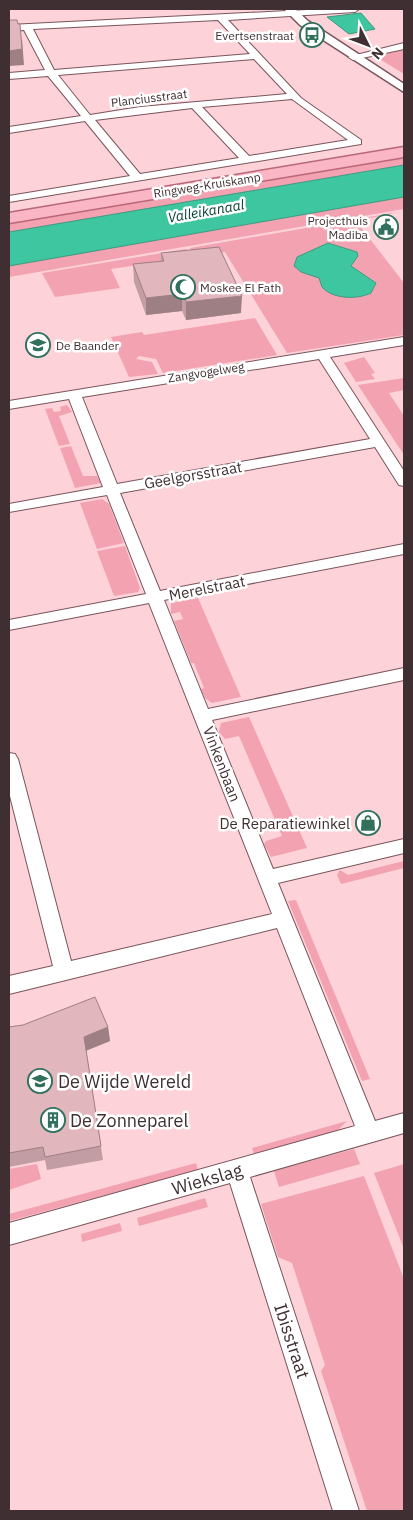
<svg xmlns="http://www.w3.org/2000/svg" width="413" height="1520" font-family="'IBM Plex Sans',sans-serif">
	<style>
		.green { fill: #f3a2b1; fill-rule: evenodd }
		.water { fill: #3dc6a0; stroke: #3e997f }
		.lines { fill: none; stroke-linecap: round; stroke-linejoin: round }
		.minor-casing { stroke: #7a555c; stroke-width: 2 }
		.tertiary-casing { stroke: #7a555c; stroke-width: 3 }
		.primary-casing { stroke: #b86778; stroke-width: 3 }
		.minor { fill: #fff; fill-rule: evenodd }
		.tertiary { fill: #fff; fill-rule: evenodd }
		.primary { fill: #fbb6c5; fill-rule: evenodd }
		.wall { fill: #c29da3 }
		.shaded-wall { fill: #9e7f84 }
		.building { fill: #e1b6bd; stroke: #9e7f84 }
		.labels { text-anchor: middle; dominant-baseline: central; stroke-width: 5; stroke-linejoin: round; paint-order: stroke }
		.far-poi-label { font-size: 12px; fill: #402f32; stroke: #fff; text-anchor: end }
		.far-street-label { font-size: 12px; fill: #402f32; stroke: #fff }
		.far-water-label { font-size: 14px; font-style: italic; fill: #003c2d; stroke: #fff }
		.street-label { font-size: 15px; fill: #402f32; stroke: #fff }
		.poi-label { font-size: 15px; fill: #402f32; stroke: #fff; text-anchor: end }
		.near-poi-label { font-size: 18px; fill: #402f32; stroke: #fff; text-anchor: start }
		.near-street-label { font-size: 18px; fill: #402f32; stroke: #fff }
	</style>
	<rect width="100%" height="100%" fill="#fed2d9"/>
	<!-- green -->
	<path class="green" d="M404,48V74L373,55Z
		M404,156V165L9,232V221Z
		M404,197V209L9,277V266Z
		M404,211L356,221L404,283V335L287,353L225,252L195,257L190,248ZM328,243L357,252L358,256L351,266L376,283L366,296L351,297L333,294L320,278L301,272L294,266L297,257Z
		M186,249L191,257L111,269L120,288L55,297L42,273Z
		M255,318L277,355L163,373L156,359L139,356L136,359L152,362L158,374L129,377L111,337L142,332L144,335Z
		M364,357L375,373L371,374L375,379L356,382L344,363Z
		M404,378V390L389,393L404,416V455L358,385Z
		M67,405L72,412L59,416L70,444L59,446L45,409L52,408L54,412L61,411L60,407Z
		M71,446L83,476H97L101,483L75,488L60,448Z
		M102,499L109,504L124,543L97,549L80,503Z
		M125,546L140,588L138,592L114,596L97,551Z
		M198,598L241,697L212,703L205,698L201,689L204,688L194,663H191L174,621L183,619L180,612L171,614V603Z
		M249,717L307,848L271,857L264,844L266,841L282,836L239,736L225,739L219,732L221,723Z
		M404,861V868L341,884L337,875L340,870L348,875Z
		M296,900L370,1079L362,1081L288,901Z
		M347,1121L337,1131L254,1154L252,1148Z
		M354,1149L360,1164L279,1187L274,1171Z
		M196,1163L198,1170L9,1221V1214Z
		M37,1164L41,1179L9,1190V1169Z
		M404,1164V1249L374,1173Z
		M364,1176L404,1279V1511H367L321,1371L325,1365L292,1263L278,1257L261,1204Z
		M205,1198L208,1207L139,1226L137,1218Z
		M120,1223L122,1231L82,1242L81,1234Z"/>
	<!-- water -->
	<path class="water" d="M361,13L375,29L349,34L327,17Z
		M404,165V197L9,266V232Z
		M328,243L357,252L358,256L351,266L376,283L371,293C357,300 332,299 322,287L319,278L301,272L294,266L297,257Z"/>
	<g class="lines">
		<defs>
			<path id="minor" d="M326,9H359L355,12L228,20L301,98L361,140V144L9,202V196L130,176L85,121L9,133V127L81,116L48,76L9,79V73L45,70L24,30L9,31V25ZM218,20L250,54L54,70L33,29ZM254,59L287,94L140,107L90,115L58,75ZM292,99L348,140L249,156L202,107ZM192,108L239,158L140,174L95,120Z
				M404,43V49L353,60L348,57Z
				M404,337V345L330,357L404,471V486L399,485L375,447L120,493L160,591L404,544V554L164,600L208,709L404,668V680L212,720L273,869L404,839V853L278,883L375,1121L404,1113V1133L250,1177L359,1511H333L230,1183L9,1245V1223L355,1126L277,928L9,994V976L53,966L9,792V753L15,754L18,759L71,961L272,914L149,603L9,630V620L146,594L107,495L9,512V504L103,487L69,399L9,409V401ZM319,359L370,439L117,484L82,397Z"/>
			<path id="tertiary" d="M284,9H295L308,21L404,84V92L300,25Z"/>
			<path id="primary" d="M404,147V157L9,223V213Z"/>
		</defs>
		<!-- minor casing -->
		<use href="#minor" class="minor-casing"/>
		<!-- tertiary casing -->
		<use href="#tertiary" class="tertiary-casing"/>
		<!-- primary casing -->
		<use href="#primary" class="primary-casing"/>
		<!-- minor -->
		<use href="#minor" class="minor"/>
		<!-- tertiary -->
		<use href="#tertiary" class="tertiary"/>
		<!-- primary -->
		<use href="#primary" class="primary"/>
	</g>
	<!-- wall -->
	<path class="wall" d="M161,253L241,313L186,320L182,311L146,315L134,282L133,264L161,261Z
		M9,1027H108L110,1041L86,1051L103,1160L47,1170L45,1160L9,1167Z"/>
	<!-- shaded-wall -->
	<path class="shaded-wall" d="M22,39L24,65L9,66V51Z
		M182,294V311L146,315V298Z
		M242,296L241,313L186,320V302Z
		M108,1027L110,1041L85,1051L84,1037Z"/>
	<!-- building -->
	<path class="building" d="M9,20H17L18,24H20L22,49L9,51Z
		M219,247L242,296L186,302L182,294L146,298L133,264L164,261L161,253Z
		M95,997L108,1027L84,1037L101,1146L45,1157L43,1147L9,1153V1027L23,1025Z"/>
	<!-- icons -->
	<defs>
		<symbol id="bus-ring" viewBox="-11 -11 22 22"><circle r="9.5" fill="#fff" stroke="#31705c" stroke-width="1.5"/><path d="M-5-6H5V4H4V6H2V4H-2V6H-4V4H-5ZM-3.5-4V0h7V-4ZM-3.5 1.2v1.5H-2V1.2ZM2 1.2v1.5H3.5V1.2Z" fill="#31705c"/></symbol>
		<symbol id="civic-ring" viewBox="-11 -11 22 22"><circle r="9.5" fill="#fff" stroke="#31705c" stroke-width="1.5"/><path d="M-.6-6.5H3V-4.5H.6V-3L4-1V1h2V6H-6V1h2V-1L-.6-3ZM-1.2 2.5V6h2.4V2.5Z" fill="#31705c"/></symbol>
		<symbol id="mosque-ring" viewBox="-11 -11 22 22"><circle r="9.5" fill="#fff" stroke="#31705c" stroke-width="1.5"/><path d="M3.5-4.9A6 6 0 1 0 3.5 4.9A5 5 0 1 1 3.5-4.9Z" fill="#31705c"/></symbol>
		<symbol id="school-ring" viewBox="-11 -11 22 22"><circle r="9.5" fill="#fff" stroke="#31705c" stroke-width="1.5"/><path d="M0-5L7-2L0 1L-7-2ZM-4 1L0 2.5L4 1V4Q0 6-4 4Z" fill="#31705c"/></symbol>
		<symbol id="shop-ring" viewBox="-11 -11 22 22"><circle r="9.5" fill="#fff" stroke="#31705c" stroke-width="1.5"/><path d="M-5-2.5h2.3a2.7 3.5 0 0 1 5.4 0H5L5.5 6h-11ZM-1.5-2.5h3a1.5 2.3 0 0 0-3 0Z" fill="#31705c"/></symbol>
		<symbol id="building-ring" viewBox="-11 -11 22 22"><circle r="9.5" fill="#fff" stroke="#31705c" stroke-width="1.5"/><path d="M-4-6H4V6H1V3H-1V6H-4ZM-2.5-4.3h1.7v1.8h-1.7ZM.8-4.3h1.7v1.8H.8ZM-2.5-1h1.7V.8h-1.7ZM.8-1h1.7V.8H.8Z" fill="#31705c"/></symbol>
	</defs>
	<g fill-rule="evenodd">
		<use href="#bus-ring" x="298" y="21" width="28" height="28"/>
		<use href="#civic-ring" x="372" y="213" width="28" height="28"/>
		<use href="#mosque-ring" x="169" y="273" width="28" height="28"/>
		<use href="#school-ring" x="24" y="331" width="28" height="28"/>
		<use href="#shop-ring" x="354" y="809" width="28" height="28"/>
		<use href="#school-ring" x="26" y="1067" width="28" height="28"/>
		<use href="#building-ring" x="39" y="1106" width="28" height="28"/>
	</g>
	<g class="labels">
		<!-- far-poi labels -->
		<g class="far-poi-label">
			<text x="294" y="35">Evertsenstraat</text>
			<text x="368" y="220">Projecthuis<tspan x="368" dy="14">Madiba</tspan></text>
			<text x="200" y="287" text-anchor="start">Moskee El Fath</text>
			<text x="56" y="345" text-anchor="start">De Baander</text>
		</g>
		<!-- far-street labels -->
		<g class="far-street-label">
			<text transform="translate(149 98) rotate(-7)">Planciusstraat</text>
			<text transform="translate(207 185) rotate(-9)">Ringweg-Kruiskamp</text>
			<text transform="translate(206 372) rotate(-9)">Zangvogelweg</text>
		</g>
		<!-- far-water labels -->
		<g class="far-water-label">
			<text transform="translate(206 211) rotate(-10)">Valleikanaal</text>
		</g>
		<!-- street labels -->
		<g class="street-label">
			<text transform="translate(193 475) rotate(-10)">Geelgorsstraat</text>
			<text transform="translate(207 588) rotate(-11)">Merelstraat</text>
			<text transform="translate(222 764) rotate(69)">Vinkenbaan</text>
		</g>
		<!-- poi labels -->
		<g class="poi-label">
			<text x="350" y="823">De Reparatiewinkel</text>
		</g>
		<!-- near-poi labels -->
		<g class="near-poi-label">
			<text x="58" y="1081">De Wijde Wereld</text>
			<text x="70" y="1120">De Zonneparel</text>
		</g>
		<!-- near-street labels -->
		<g class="near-street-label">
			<text transform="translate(207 1179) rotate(-16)">Wiekslag</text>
			<text transform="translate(292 1341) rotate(72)">Ibisstraat</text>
		</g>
	</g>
	<!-- border -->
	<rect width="413" height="1520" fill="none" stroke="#402f32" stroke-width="20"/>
	<!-- north arrow -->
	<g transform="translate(368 45) rotate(132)" stroke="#ffffff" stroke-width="4" paint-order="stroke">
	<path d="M0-4L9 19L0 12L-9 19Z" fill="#402f32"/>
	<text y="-8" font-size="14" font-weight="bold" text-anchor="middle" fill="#402f32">N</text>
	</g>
</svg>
